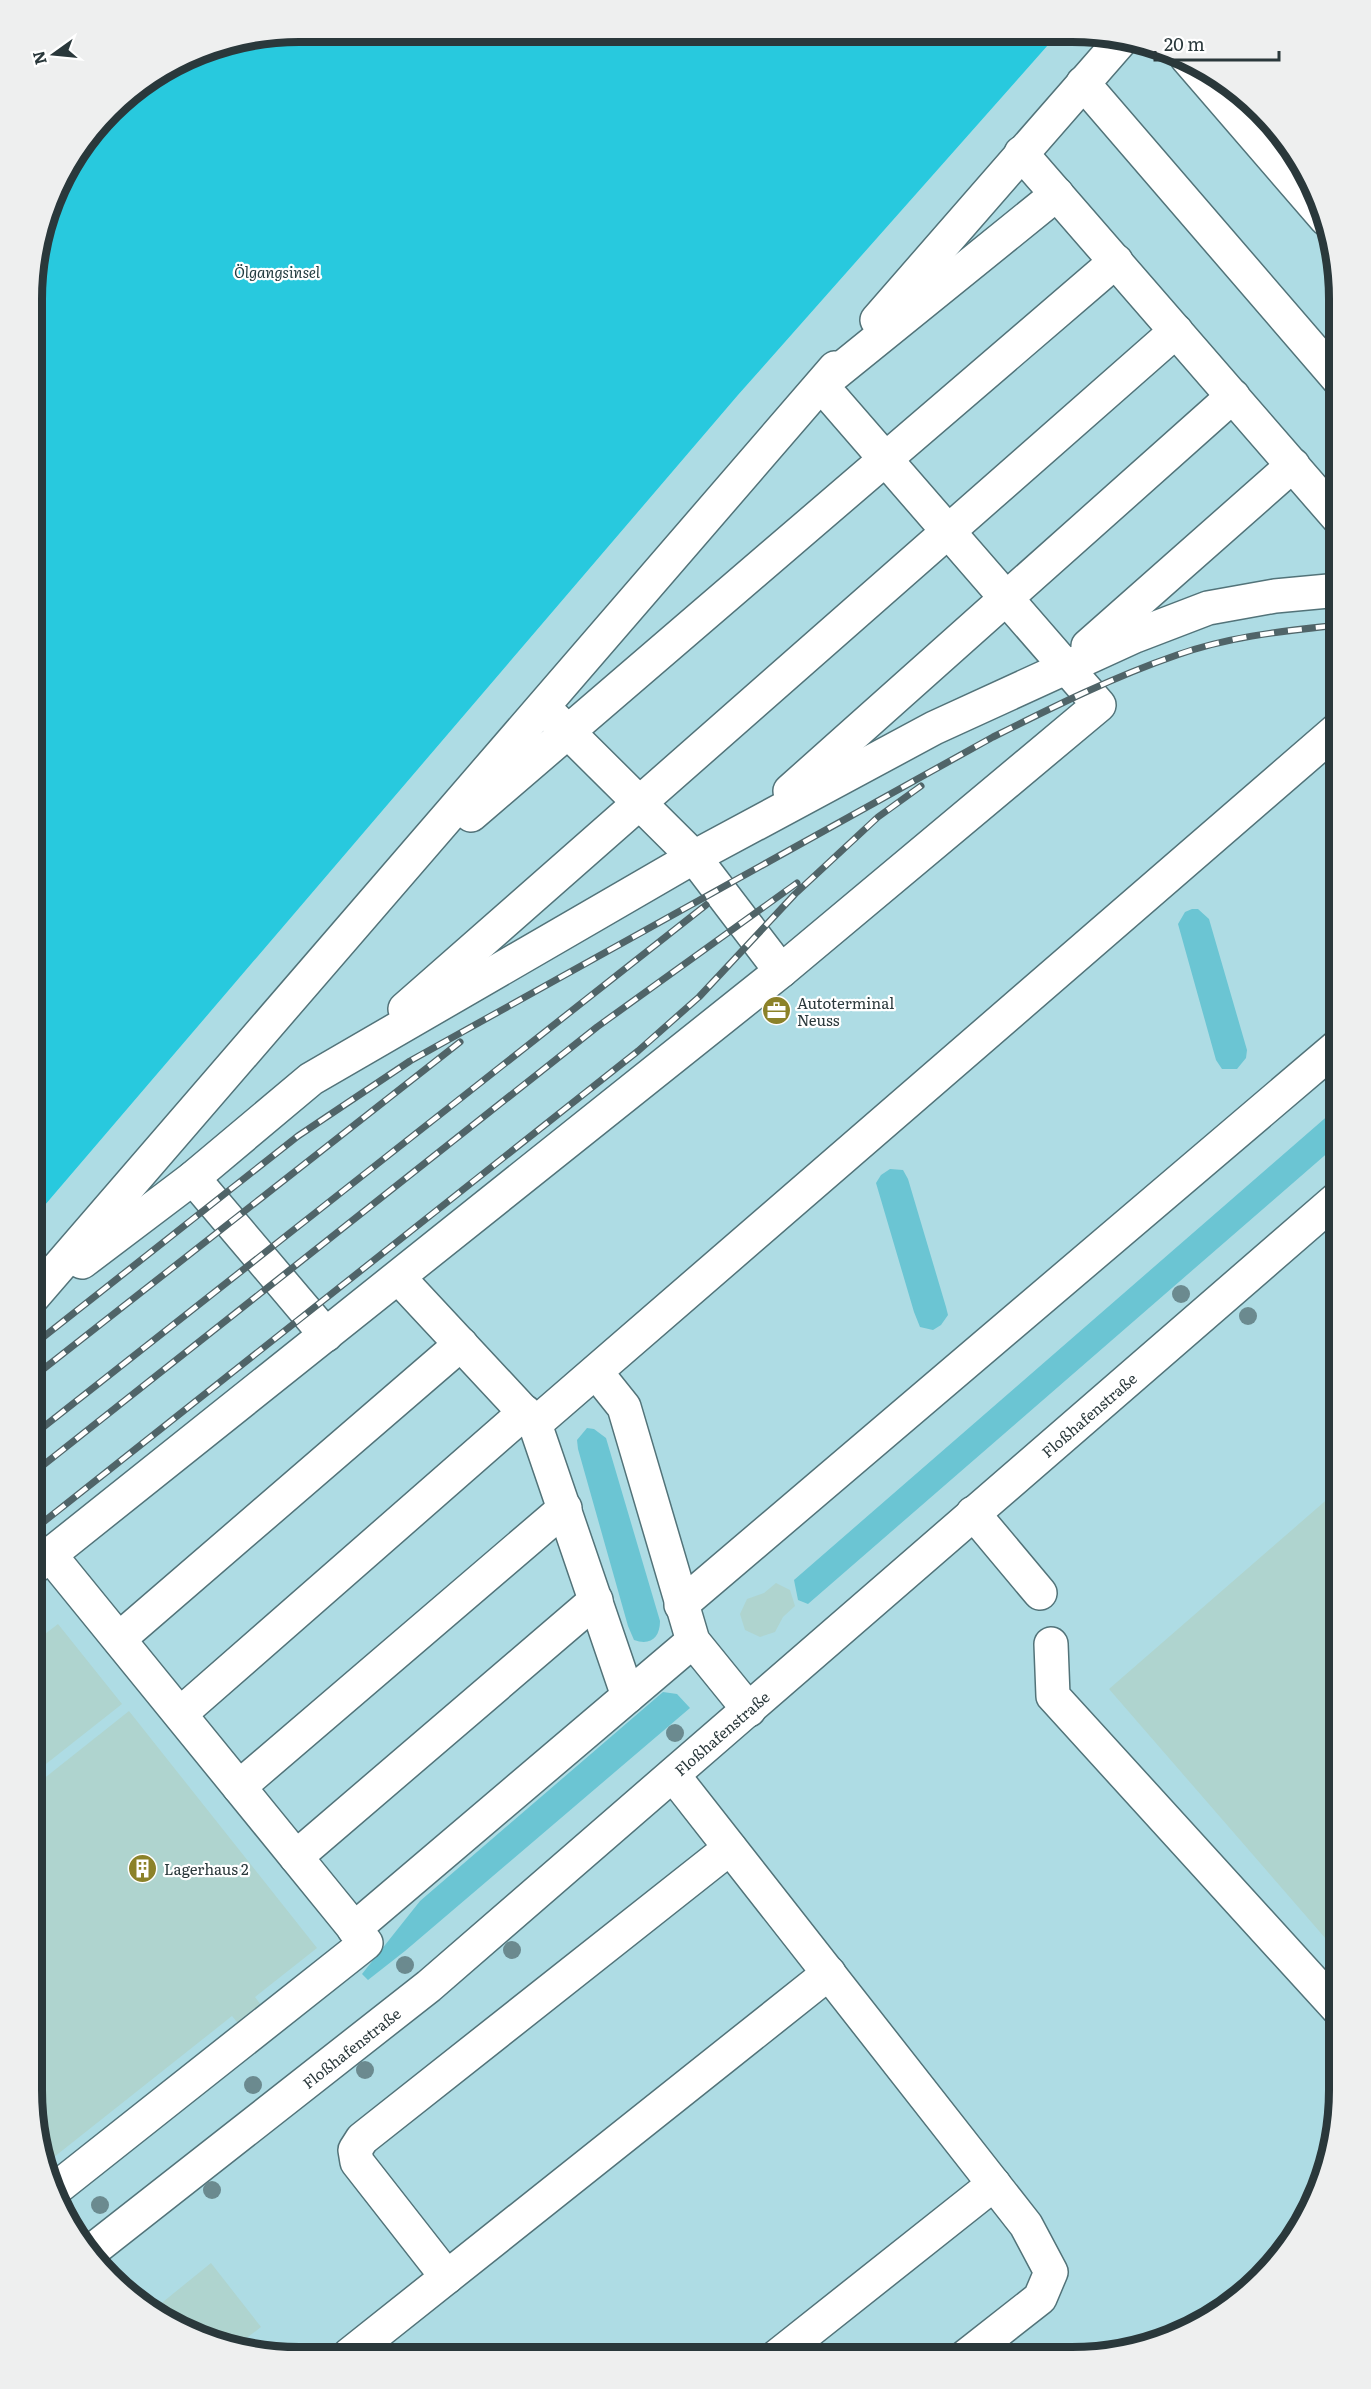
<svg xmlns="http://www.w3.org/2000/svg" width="1371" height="2389" font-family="Literata,serif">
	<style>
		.built { fill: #aedce4 }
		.green { fill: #6bc5d3 }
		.forest { fill: #28c9de }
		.building { fill: #afd4cf }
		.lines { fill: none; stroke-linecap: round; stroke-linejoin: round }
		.minor-casing { stroke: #527379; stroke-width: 36 }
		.minor { stroke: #fff; stroke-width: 33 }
		.rail-casing { stroke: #506468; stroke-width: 7 }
		.rail { stroke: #fff; stroke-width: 4.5; stroke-dasharray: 14; stroke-linecap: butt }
		.tree { fill: #6b8a8f }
		.labels { text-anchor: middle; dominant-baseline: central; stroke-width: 4.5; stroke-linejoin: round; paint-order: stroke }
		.park-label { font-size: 15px; font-style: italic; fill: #233c40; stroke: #fff }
		.poi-label { font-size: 15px; fill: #2a383b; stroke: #fff; text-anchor: start }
		.street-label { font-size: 15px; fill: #2a383b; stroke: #fff }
		.rim { fill: none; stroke: #2a383b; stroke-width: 8 }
	</style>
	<rect width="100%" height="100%" fill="#c4e9ef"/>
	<!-- built -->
	<path class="built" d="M1056,36L1124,37L1190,59L1248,98L1294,150L1325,213L1339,299V2107L1319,2192L1284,2253L1221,2312L1158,2343L1072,2357L264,2355L197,2337L123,2291L77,2239L46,2176L32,2090L33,1219L738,395Z"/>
	<!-- green -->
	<path class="green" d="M1192,909H1198L1209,919L1247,1050L1246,1058L1237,1069H1222L1216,1060L1178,924L1185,912Z
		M1339,1106V1143L808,1604L798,1600L794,1580Z
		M890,1169L903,1170L908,1179L946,1307L948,1315L941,1325L933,1330L920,1327L914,1312L876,1183L881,1175Z
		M587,1428L594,1429L606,1438L660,1621C660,1638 650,1646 634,1640L628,1626L578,1449L577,1440Z
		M663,1692L677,1694L690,1708L405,1951L368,1980L362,1974L420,1901Z"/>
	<!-- forest -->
	<path class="forest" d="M299,32L1056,36L738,395L33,1219L34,265L59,181L123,98L197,52Z"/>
	<!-- building -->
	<path class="building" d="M1339,1489V1954L1109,1689Z
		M776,1583L790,1590L795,1606L783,1617L775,1632L760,1637L745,1630L740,1614L747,1599L764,1593Z
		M58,1624L122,1704L32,1775V1644Z
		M129,1711L317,1948L255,1997L264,2009L242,2028L232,2016L44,2165L32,2090V1788Z
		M211,2263L261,2327L235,2347L197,2337L153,2310Z"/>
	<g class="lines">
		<defs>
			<g id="minor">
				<path d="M1187,58L1326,219"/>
				<path d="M1083,83L1339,380"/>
				<path d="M1021,153L1339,519"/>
				<path d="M877,320L1124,37"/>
				<path d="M1088,646L1293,465"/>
				<path d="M553,717L694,857L781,971"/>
				<path d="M790,791L1233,396"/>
				<path d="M471,815L1116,261"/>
				<path d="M405,1009L1176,331"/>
				<path d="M193,1178L326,1335"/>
				<path d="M82,1262L193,1178L311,1079L694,857L934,728L1135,636L1208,608L1275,596L1339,590"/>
				<path d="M399,1278L535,1424L628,1696"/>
				<path d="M32,1298L835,368"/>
				<path d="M596,1372L624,1407L693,1641L749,1710"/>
				<path d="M535,1424L1339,728"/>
				<path d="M973,1513L1040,1593"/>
				<path d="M50,1555L366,1943L53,2191"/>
				<path d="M32,1569L781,971L1099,705L821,385L1057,194"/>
				<path d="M681,1605L1339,1045"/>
				<path d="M119,1639L461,1344"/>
				<path d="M1051,1644L1053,1696L1339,2010"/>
				<path d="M180,1714L525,1412"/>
				<path d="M673,1775L1026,2225L1051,2272L1040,2298L965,2357"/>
				<path d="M239,1787L565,1508"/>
				<path d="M296,1857L596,1600"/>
				<path d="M354,1929L693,1641"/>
				<path id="s1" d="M89,2253L429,1986L1339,1197"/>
				<path d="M447,2277L357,2162L355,2150L362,2139L730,1848"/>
				<path d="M349,2355L829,1973"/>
				<path d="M776,2357L994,2184"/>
			</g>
		</defs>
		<!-- minor casing -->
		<use href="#minor" class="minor-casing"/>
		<!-- minor -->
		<use href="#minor" class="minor"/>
		<defs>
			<path id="rail" d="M32,1346L298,1136L410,1061L993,737C1053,707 1113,677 1177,655C1230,636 1285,631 1339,625
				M32,1378L460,1042
				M32,1436L706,905
				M32,1474L597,1027L797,883
				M32,1531L638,1051L699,997L795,894L878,817L921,786"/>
		</defs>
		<!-- rail casing -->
		<use href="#rail" class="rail-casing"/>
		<!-- rail -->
		<use href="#rail" class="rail"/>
	</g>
	<!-- trees -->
	<g class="tree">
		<circle cx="1181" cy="1294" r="9"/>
		<circle cx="1248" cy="1316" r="9"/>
		<circle cx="675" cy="1733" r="9"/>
		<circle cx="512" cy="1950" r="9"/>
		<circle cx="405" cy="1965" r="9"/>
		<circle cx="365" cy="2070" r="9"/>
		<circle cx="253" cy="2085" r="9"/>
		<circle cx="212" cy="2190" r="9"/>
		<circle cx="100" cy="2205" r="9"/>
	</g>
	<!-- icons -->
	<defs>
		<symbol id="office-disc" viewBox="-11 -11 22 22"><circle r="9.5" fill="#8c8229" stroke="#fff"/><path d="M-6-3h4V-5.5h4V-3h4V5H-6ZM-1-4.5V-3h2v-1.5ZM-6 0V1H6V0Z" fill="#fff"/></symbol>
		<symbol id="building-disc" viewBox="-11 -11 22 22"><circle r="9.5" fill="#8c8229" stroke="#fff"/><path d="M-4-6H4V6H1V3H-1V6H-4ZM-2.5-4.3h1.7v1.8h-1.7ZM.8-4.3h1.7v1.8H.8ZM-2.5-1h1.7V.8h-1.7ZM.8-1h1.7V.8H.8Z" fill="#fff"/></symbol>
	</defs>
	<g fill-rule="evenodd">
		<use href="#office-disc" x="760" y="994" width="33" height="33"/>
		<use href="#building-disc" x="126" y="1852" width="33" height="33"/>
	</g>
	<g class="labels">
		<!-- park labels -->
		<g class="park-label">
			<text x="277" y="271">Ölgangsinsel</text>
		</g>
		<!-- poi labels -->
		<g class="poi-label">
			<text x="797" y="1002">Autoterminal<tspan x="797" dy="17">Neuss</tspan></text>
			<text x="164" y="1868">Lagerhaus 2</text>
		</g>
		<!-- street labels -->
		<g class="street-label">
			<text stroke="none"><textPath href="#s1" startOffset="1305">Floßhafenstraße</textPath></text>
			<text stroke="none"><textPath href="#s1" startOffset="819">Floßhafenstraße</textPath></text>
			<text stroke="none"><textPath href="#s1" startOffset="333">Floßhafenstraße</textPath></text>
		</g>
	</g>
	<!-- crop -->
	<path d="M0 0H1371V2389H0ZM299 42H1072A257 257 0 0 1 1329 299V2090A257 257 0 0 1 1072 2347H299A257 257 0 0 1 42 2090V299A257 257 0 0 1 299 42Z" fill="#eeefef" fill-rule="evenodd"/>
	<path class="rim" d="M299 42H1072A257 257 0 0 1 1329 299V2090A257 257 0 0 1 1072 2347H299A257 257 0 0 1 42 2090V299A257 257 0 0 1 299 42Z"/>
	<!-- north arrow -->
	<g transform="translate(54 54) rotate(255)" stroke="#ffffff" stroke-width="4.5" paint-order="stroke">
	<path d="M0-4.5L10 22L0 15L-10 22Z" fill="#2a383b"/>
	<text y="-9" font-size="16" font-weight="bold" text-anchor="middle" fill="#2a383b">N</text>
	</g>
	<!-- scale -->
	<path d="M1155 51v9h124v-9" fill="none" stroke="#2a383b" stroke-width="3"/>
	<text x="1164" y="51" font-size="18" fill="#2a383b" stroke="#ffffff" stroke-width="4.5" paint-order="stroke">20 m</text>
</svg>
